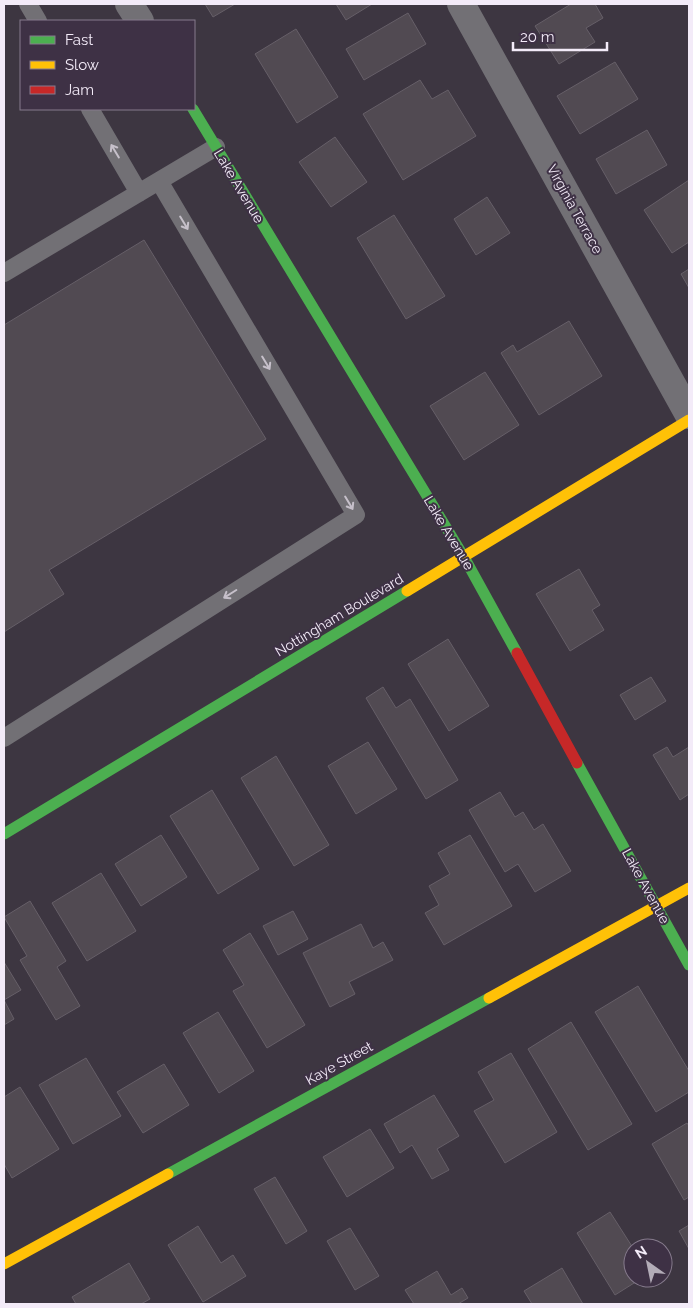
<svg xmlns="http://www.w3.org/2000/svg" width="693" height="1308" font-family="Raleway,sans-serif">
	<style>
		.building { fill: #514a52; stroke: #665f68 }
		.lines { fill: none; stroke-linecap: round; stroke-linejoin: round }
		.lane { stroke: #727075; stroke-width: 18 }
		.street { stroke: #727075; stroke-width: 28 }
		.fast { stroke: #4caf50; stroke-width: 11 }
		.slow { stroke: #ffc107; stroke-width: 11 }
		.jam { stroke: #c62828; stroke-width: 11 }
		.oneway { stroke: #c6c0ca }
		.labels { text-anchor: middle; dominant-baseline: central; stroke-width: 4; stroke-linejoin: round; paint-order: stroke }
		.street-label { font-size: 14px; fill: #f3ebf8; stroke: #3e3145 }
	</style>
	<rect width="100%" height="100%" fill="#3d3641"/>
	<!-- building -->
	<path class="building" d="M205,4H235L213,17Z
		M336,4H372L346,20Z
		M571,4H595L603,18L586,28L595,42L559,64L535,26Z
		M408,13L426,44L364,80L346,49Z
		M296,29L338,97L297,123L255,54Z
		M615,62L638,99L580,134L557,96Z
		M420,80L432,99L448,90L476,136L403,180L363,114Z
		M647,130L667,165L616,194L596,159Z
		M335,137L367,182L331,207L299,162Z
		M689,180V242L672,253L644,210Z
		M487,197L510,233L476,255L454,219Z
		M394,215L445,296L406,319L357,238Z
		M144,240L266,439L49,570L64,594L4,632V325Z
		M689,269V288L681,274Z
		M569,321L602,376L539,415L501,353L513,345L517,352Z
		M485,372L519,425L464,460L430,406Z
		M579,569L600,605L592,610L604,630L570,651L536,594Z
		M448,639L489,706L449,731L408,664Z
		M651,677L666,701L635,720L620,695Z
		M383,687L396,708L410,699L458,780L426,799L366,698Z
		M368,742L397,789L356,814L328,766Z
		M667,747L673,757L689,747V794L680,800L653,755Z
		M276,756L329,845L294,866L241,778Z
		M212,790L259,869L218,894L170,816Z
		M500,792L515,817L523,812L534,830L543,824L571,871L535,892L518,864L505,872L469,810Z
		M161,835L187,877L141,906L115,864Z
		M470,835L512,906L444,945L425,913L439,905L429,886L450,874L438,853Z
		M101,873L136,931L87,961L52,903Z
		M30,901L66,961L57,967L80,1006L56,1020L20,960L27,956L4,917Z
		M293,911L308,939L278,955L263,926Z
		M361,924L373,948L383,942L393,960L349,982L355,994L330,1007L303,953Z
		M250,933L305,1025L267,1048L233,991L244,985L223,950Z
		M4,962L21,990L4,1000Z
		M638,986L689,1071V1092L656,1112L595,1012Z
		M4,1000L14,1019L4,1025Z
		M218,1012L254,1071L219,1093L183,1033Z
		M571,1022L632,1124L588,1150L528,1049Z
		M511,1053L557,1132L505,1163L474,1111L494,1100L478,1072Z
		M86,1058L121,1116L73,1144L39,1085Z
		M164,1064L189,1105L143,1133L117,1092Z
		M20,1087L59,1149L12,1178L4,1164V1097Z
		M434,1095L459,1136L437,1149L449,1170L432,1179L412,1145L400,1153L384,1124Z
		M687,1123L689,1126V1197L684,1200L652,1144Z
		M370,1129L394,1168L347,1197L323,1157Z
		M275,1177L307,1231L286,1244L254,1189Z
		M610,1212L633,1248V1278H642L615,1295L577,1233Z
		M689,1225V1249L679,1231Z
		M198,1226L221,1263L233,1255L246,1276L203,1302L168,1245Z
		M350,1228L379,1276L355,1290L327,1241Z
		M129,1263L150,1299L141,1304H76L72,1297Z
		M562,1268L583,1304H532L524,1291Z
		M437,1271L451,1295L462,1288L468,1298L458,1304H414L405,1290Z"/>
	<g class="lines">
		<!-- lane -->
		<path class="lane" d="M28,4L38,21
			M90,109L139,193
			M4,273L216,147
			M4,738L356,515L159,181"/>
		<!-- street -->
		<path class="street" d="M129,4L140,21
			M461,4L689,415"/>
		<!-- fast -->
		<path class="fast" d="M193,109L464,557L517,653
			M577,763L689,965
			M4,834L407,591
			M168,1174L489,998"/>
		<!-- slow -->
		<path class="slow" d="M407,591L689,420
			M489,998L689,888
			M4,1264L168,1174"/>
		<!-- jam -->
		<path class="jam" d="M517,653L577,763"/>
	</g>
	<!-- one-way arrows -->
	<defs><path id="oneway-shaft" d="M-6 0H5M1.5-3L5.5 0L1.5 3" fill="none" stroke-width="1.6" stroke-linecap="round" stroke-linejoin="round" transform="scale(1.25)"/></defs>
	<g class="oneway">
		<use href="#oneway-shaft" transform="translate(115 151) rotate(-121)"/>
		<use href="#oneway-shaft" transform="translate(184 223) rotate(59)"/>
		<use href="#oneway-shaft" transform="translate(266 363) rotate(59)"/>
		<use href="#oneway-shaft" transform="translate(349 503) rotate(59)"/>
		<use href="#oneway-shaft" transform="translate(230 594) rotate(148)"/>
	</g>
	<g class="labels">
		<!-- street labels -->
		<g class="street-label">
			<text transform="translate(239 186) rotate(59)">Lake Avenue</text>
			<text transform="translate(575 209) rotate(61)">Virginia Terrace</text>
			<text transform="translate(449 533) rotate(59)">Lake Avenue</text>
			<text transform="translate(339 615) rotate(-31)">Nottingham Boulevard</text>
			<text transform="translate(646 886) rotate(61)">Lake Avenue</text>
			<text transform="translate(339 1063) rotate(-29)">Kaye Street</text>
		</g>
	</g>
	<!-- border -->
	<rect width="693" height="1308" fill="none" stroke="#f3ebf8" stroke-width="10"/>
	<!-- legend -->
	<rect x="20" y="20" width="175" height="90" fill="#3e3145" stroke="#867b8d"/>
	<rect x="30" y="36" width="25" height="8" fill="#4caf50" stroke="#867b8d"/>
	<text x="65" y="45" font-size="15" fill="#f3ebf8">Fast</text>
	<rect x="30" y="61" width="25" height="8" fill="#ffc107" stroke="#867b8d"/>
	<text x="65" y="70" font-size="15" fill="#f3ebf8">Slow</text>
	<rect x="30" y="86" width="25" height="8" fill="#c62828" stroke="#867b8d"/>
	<text x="65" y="95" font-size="15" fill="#f3ebf8">Jam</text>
	<!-- north arrow -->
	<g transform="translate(648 1263) rotate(327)"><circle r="24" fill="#3e3145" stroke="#867b8d"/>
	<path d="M0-4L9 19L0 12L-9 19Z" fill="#b3acb8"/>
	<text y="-8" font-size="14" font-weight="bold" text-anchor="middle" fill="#f3ebf8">N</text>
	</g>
	<!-- scale -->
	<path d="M513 42v8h94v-8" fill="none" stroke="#f3ebf8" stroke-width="2.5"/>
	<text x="520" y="42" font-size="15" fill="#f3ebf8" stroke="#3e3145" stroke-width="4" paint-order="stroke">20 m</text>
</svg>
